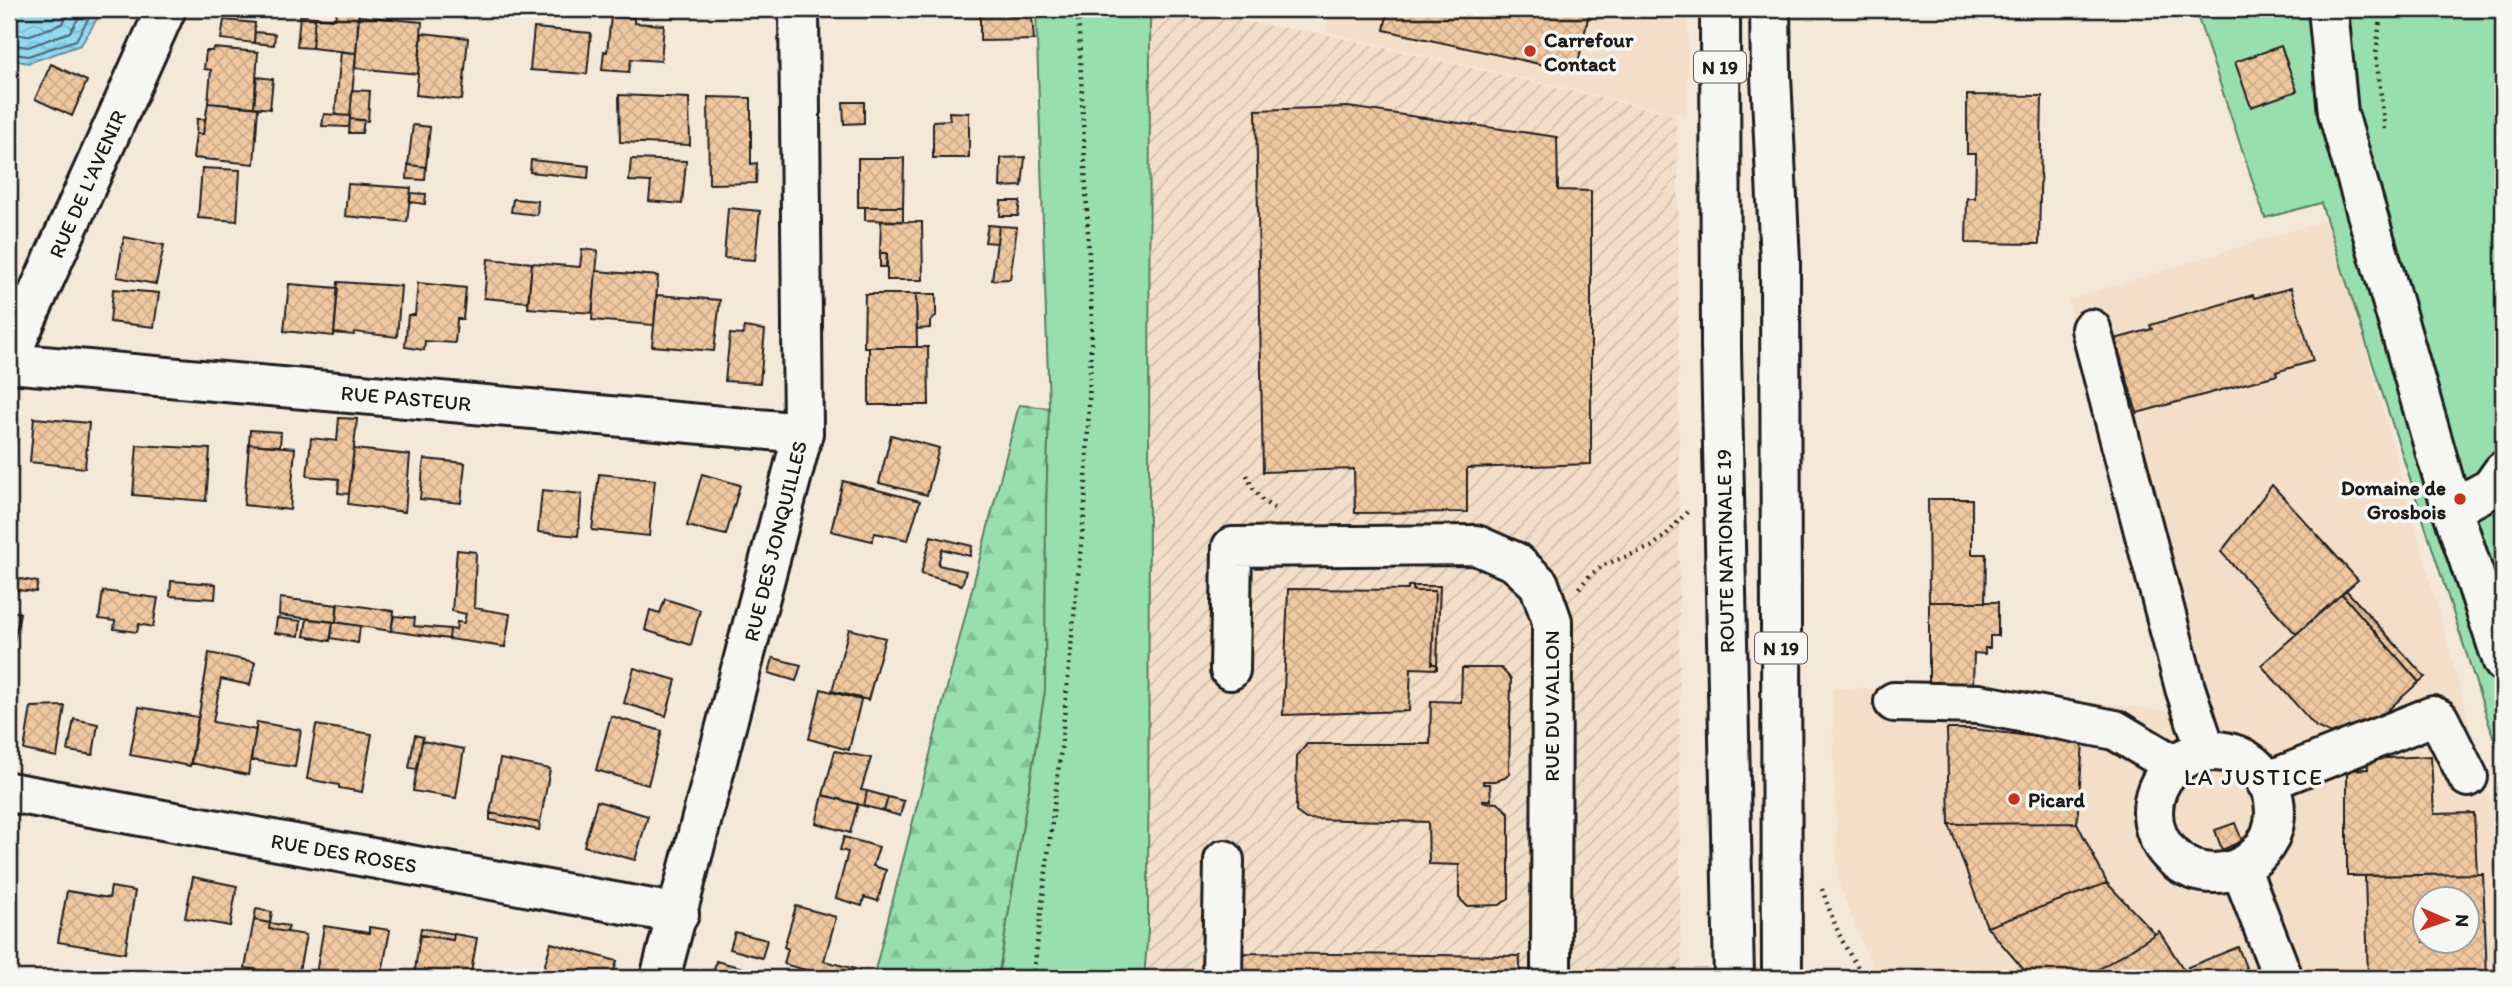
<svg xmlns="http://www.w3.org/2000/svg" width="2512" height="987" font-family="Itim,sans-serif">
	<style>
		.built { fill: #f3dec8; fill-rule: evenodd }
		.industrial { fill: url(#industrial-furrows) }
		.forest { fill: url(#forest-firs); stroke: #5a7e65; stroke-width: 2 }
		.park { fill: #97dfae; stroke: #5a7e65; stroke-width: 2 }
		.water { fill: url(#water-waves); stroke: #628d9c; stroke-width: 2 }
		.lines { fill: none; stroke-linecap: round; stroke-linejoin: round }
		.shore { stroke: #4b6872; stroke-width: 2 }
		.building { fill: url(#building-cross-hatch); stroke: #1c1c1c; stroke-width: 2; fill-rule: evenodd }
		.minor-casing { stroke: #1c1c1c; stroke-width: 44 }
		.major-casing { stroke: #1c1c1c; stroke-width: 44 }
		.path { stroke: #1c1c1c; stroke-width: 4.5; stroke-dasharray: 2 5; stroke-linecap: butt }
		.minor { stroke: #f6f6f2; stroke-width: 38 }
		.major { stroke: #f6f6f2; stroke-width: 38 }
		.poi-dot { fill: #c8321e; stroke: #f6f6f2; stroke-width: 2.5 }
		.labels { text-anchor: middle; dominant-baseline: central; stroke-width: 7; stroke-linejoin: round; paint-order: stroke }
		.shield { fill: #f6f6f2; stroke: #5d5d5c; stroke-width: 2 }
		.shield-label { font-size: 19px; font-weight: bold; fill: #1c1c1c }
		.poi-label { font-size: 21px; font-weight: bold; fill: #1c1c1c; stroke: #f6f6f2; text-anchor: start }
		.street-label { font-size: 21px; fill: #1c1c1c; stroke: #f6f6f2 }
		.neighbourhood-label { font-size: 23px; letter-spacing: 2px; fill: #1c1c1c; stroke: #f6f6f2 }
	</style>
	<defs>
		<pattern id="industrial-furrows" width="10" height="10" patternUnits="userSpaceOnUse" patternTransform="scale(1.75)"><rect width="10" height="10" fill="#f3dec8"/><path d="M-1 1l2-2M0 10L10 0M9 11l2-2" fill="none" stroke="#d0beab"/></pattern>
		<pattern id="forest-firs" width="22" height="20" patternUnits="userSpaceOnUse" patternTransform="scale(1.75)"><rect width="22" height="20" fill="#97dfae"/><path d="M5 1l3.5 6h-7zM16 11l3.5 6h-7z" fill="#82bf95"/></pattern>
		<pattern id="water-waves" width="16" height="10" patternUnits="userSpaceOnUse" patternTransform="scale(1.75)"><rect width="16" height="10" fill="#91d9f2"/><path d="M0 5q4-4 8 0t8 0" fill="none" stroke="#7cbacf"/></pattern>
		<pattern id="building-cross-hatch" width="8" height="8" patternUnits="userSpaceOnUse" patternTransform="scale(1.75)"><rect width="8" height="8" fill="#f0c8a0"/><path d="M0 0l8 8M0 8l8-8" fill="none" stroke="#cdab89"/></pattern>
	</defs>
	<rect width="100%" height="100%" fill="#f4e8d9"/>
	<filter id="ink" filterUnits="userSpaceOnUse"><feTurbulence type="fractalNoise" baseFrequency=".0143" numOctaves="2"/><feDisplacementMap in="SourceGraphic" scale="14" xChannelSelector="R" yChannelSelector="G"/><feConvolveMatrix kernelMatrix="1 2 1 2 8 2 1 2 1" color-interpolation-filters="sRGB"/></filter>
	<g filter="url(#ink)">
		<!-- built -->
		<path class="built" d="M1330,9H1688L1687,116L1326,32Z
			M2330,219L2503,845V978H1879L1875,974L1838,882L1832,688L1980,690L2169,711L2068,300ZM2424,900H2466V942H2424Z"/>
		<!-- industrial -->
		<path class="industrial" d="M1150,9H1165L1324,34L1676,115L1678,176L1680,930L1683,978H1144L1148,930Z"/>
		<!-- forest -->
		<path class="forest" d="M1019,405L1049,408L1046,511L1045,691L998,978H873Z"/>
		<!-- park -->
		<path class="park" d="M1036,9H1150L1148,930L1144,978H998L1045,691L1046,511L1049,408Z
			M2195,9H2503V767L2321,203L2265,218Z"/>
		<!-- water -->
		<path class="water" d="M9,9H103L81,45L28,63L9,59Z"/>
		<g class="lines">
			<!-- shore -->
			<path class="shore" d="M9,33L27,36L62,24L72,9
				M9,44L28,47L70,32L84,9
				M9,53L28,56L76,40L94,9"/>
		</g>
		<!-- building -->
		<path class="building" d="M337,9H359L356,53L312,48L315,17L335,19Z
			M980,9H1007V16H1032L1034,40L980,41Z
			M1388,9H1590L1576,72L1384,30Z
			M300,16L315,17L312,48L297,47Z
			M359,16L422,22L418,74L355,68Z
			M611,16L634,18V23L664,25L661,61L631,59L629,72L602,70L604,51L607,52Z
			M224,20L255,23L254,43L221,39Z
			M534,28L591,33L587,74L530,70Z
			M255,32L275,34L274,45L254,43Z
			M422,33L468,38L462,100L416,95Z
			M2281,46L2297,91L2251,107L2235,62Z
			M213,48L258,52L254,107L208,103L211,70L204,69L206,51H212Z
			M341,52L356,53L350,116L335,115Z
			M51,64L87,81L72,116L35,99Z
			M257,77L273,79L270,109L254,107Z
			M352,90L370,91L368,121L350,119Z
			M619,95L689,98L690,145L620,142Z
			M1967,95L2042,96L2039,244L1966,243L1967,198H1975L1976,154H1967Z
			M708,97L751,98V164L757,163L756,183L709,184Z
			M843,102H864V123L844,124Z
			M208,103L258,108L254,164L193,158L196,134H203Z
			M1348,107L1557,137L1558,190L1591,191V464L1467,468V512L1355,513L1354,469L1263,472L1256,110Z
			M949,112L969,113V158H933V121L950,120Z
			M324,114L350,116L349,127L322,126Z
			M197,119H205L203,134H196Z
			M350,119L364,120L362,133H349Z
			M413,125L430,127L426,167L408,165Z
			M1025,157L1022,186L1000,187L1001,158Z
			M858,158H904L903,207H858Z
			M631,159L686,161L682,204L649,201L651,182L629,181Z
			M531,160L589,166L588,178L530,172Z
			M408,165L426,167L425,180L407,179Z
			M202,168L240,170L237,221L198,218Z
			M348,184L411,188L407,222L345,216Z
			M411,193L426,194L425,204L410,202Z
			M513,199L538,201L537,215L511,212Z
			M1001,201H1020L1018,216H1000Z
			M865,207H903V221L865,220Z
			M728,208L760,211L755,260L724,258Z
			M881,221L922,222L923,280H887V253H880Z
			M988,225L999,226L997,243L985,242Z
			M999,226L1017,227L1010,279L992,280Z
			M124,237L164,245L156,284L117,277Z
			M582,249L598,251L592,313L528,308L532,263L580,267Z
			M880,253H887L886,267H880Z
			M488,259L532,263L528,302L484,298Z
			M596,271L658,276L654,325L592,320Z
			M338,282L401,286L397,337L354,332V335L334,333Z
			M418,283L466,288L463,319H457L455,343L425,341L424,350L405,347L408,315H415Z
			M289,284L338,288L334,336L284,331Z
			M2291,288L2313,361L2276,372L2277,375L2137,413L2115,339L2152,329L2150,325L2253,295L2254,298Z
			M113,289L159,293L154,327L110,322Z
			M865,294H916L917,347H864Z
			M916,294H936V316L930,322V328L917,329Z
			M657,295L720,300L714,351L652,346Z
			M744,327L765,330L760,383L725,381L730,334L743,335Z
			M869,347H928L929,405H869Z
			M34,418L89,423L85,468L30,462Z
			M339,418L357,419L349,494L338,493L339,479L307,476L311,438L337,441Z
			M250,430L281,432L280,446L249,444Z
			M9,435L16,436L12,478L9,477Z
			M891,435L939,448L927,495L879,483Z
			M249,444L295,448L290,510L244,505Z
			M137,445L210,449L206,501L133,495Z
			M354,449L410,455L405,512L348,504Z
			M424,459L465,463L461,503L420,499Z
			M599,474L655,480L649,536L592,530Z
			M702,474L740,485L726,535L687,526Z
			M843,481L920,501L908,540L875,533L872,541L831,531Z
			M2272,485L2358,580L2296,634L2221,552Z
			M542,490L582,494L578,536L538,532Z
			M1928,499H1972V554H1986L1985,602H1929Z
			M931,536L972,546L970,556L942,549L938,565L966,571L962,585L921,574Z
			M457,550L476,552L474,608L510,614L505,647L449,639L450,629L456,630L457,622L464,623L466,614L452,611Z
			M9,577L38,582L36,592L9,589Z
			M171,581L216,584L215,599L170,596Z
			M1408,586H1413V591H1435L1432,664H1437V669L1411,668L1409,711L1283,715L1288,589L1408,590Z
			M1413,586H1440L1437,664H1432L1435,591H1413Z
			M2346,590L2425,677L2419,682L2342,594Z
			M103,591L158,598L153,627L139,624L137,632L114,629L115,621L99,619Z
			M2342,594L2419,682L2370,726L2338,737L2316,727L2261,665Z
			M280,598L337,605L336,622L279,615Z
			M665,599L700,610L691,645L645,630L650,610L660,613Z
			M1929,602H1998V636H1990V648H1985V654L1974,653L1973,684L1929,683Z
			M338,603L394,611L391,631L336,622Z
			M9,610L20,613L13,646L9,645Z
			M394,616L415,618L414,626L450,629L449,639L391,631Z
			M277,618L301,621L299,636L275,633Z
			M307,619L333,622L330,641L304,636Z
			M333,622L360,626L358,643L331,638Z
			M849,629L885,638L868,700L832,691Z
			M209,653L255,662L250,685L221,679L213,722L256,730L248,775L191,763Z
			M773,658L801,665L796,681L769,673Z
			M634,668L676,680L666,716L624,703Z
			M1462,668H1501L1511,679L1509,774L1505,778L1496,781H1483V784H1490L1491,800H1483V802L1498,803L1509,813V898L1500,905L1467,906L1459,898V865L1429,864L1428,822L1306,819L1296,812L1297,756L1307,744H1430L1431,701L1461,702Z
			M821,689L861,700L849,750L809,739Z
			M65,706L57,757L24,750L31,707Z
			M139,707L198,717L190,766L130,755Z
			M611,716L662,731L648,785L596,770Z
			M74,719L98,724L93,755L68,751Z
			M257,722L301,730L295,767L251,760Z
			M316,725L372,734L362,792L339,788V785L307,779Z
			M1947,729H1974L2083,743L2077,823L1949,824Z
			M415,735L423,737L417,769L409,768Z
			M422,741L464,749L456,798L413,791Z
			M835,751L871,758L861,790L867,791L864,806L823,795Z
			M2431,756L2434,814L2474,813L2477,874L2347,876V770L2368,769L2367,759Z
			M500,759L550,769L540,823L490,813Z
			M867,791L888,797L884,811L864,806Z
			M823,795L858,804L850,833L816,823Z
			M888,797L904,801L900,816L884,811Z
			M597,801L648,816L635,860L584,846Z
			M490,813L540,823L539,830L490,820Z
			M2077,823L2107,883L1987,927L1949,824Z
			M2235,823L2242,841L2222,850L2215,830Z
			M844,837L879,847L873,866L886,870L878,901L864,897L862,906L836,898L848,852L840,850Z
			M9,851L14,852L9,882Z
			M2483,874L2487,978H2368L2365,876ZM2424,900H2466V942H2424Z
			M193,877L237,886L230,926L185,918Z
			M2107,883L2155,934L2085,978H2031L1987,927Z
			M111,887L135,891L125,953L58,942L67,891L109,898Z
			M796,906L836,917L824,961L859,970L857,978H834L784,964L788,949L784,947Z
			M256,909L272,912L270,923L254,920Z
			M254,920L270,923L269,929L306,935L298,976L245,968Z
			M270,923L289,926L287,932L269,929Z
			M324,926L369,933V927L390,930L381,978H342L316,974Z
			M421,928L454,934L453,940L420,935Z
			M2159,931L2189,978H2085L2155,934Z
			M735,932L767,940L762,958L730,949Z
			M454,934L477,938L470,978L414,977L420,935L453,940Z
			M551,943L617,961L612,978H541Z
			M2238,947L2250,978H2192L2188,967Z
			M1231,953L1520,956V978H1231Z
			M716,961L767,974L766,978H712Z
			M506,969L538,978H503Z"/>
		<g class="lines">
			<defs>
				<path id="minor" d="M2328,9L2338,113L2452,509L2503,662
					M2091,329L2185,688L2206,751
					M9,358L166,9
					M9,363L803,433
					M2452,509L2491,488L2503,471
					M1230,670L1232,547L1476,545L1515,562L1539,584L1552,621L1551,978
					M1894,702L1979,704L2115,730L2174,765
					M2153 812a61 61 0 1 1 122 0a61 61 0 1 1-122 0Z
					M2266,782L2433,716L2439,719L2468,777
					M9,792L679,914
					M2240,867L2283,978
					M660,978L803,433L799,9
					M1222,978L1224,860"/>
				<path id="major" d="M1720,9L1721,349L1734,978
					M1770,9L1771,76L1780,261L1782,978"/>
			</defs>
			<!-- minor casing -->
			<use href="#minor" class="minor-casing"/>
			<!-- major casing -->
			<use href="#major" class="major-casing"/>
			<!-- path -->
			<path class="path" d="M2381,9L2376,55L2385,129
				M1247,475C1252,489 1260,501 1274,508
				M1579,588L1590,575L1604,565L1651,547L1665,536L1687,512
				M1822,889C1833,920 1844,953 1867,978
				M1033,978L1061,748L1085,505L1092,324L1078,9"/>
			<!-- minor -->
			<use href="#minor" class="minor"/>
			<!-- major -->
			<use href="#major" class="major"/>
		</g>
	</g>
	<!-- markers -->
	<g class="poi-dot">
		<circle cx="1530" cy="51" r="7"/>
		<circle cx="2460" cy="499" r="7"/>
		<circle cx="2014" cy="799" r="7"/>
	</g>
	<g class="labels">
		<!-- shield labels -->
		<g class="shield">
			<rect x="1694" y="51.5" width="52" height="31" rx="5"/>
			<rect x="1755" y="632.5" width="52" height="31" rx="5"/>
		</g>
		<g class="shield-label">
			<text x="1720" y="67">N 19</text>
			<text x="1781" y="648">N 19</text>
		</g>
		<!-- poi labels -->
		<g class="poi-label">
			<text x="1544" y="39">Carrefour<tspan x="1544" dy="24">Contact</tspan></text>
			<text x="2446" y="487" text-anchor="end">Domaine de<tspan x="2446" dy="24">Grosbois</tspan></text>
			<text x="2028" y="799">Picard</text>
		</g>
		<!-- street labels -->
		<g class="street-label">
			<text transform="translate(87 184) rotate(-66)">RUE DE L'AVENIR</text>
			<text transform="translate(406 398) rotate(5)">RUE PASTEUR</text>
			<text transform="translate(775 541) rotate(-76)">RUE DES JONQUILLES</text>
			<text transform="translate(1725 551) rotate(-91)">ROUTE NATIONALE 19</text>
			<text transform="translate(1551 706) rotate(-90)">RUE DU VALLON</text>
			<text transform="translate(344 853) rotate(10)">RUE DES ROSES</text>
		</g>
		<!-- neighbourhood labels -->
		<g class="neighbourhood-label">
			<text x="2254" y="777">LA JUSTICE</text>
		</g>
	</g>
	<!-- margin -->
	<rect width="2512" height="987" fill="none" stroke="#f6f6f2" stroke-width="35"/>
	<rect x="18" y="18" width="2477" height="952" fill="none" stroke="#1c1c1c" stroke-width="2.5" filter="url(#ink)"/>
	<!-- north arrow -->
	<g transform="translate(2446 920) rotate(92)"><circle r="33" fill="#f6f6f2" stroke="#9f9f9c" stroke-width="2"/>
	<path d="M0-5L12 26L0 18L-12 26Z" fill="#c8321e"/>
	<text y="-10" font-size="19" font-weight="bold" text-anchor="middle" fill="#1c1c1c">N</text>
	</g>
</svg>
